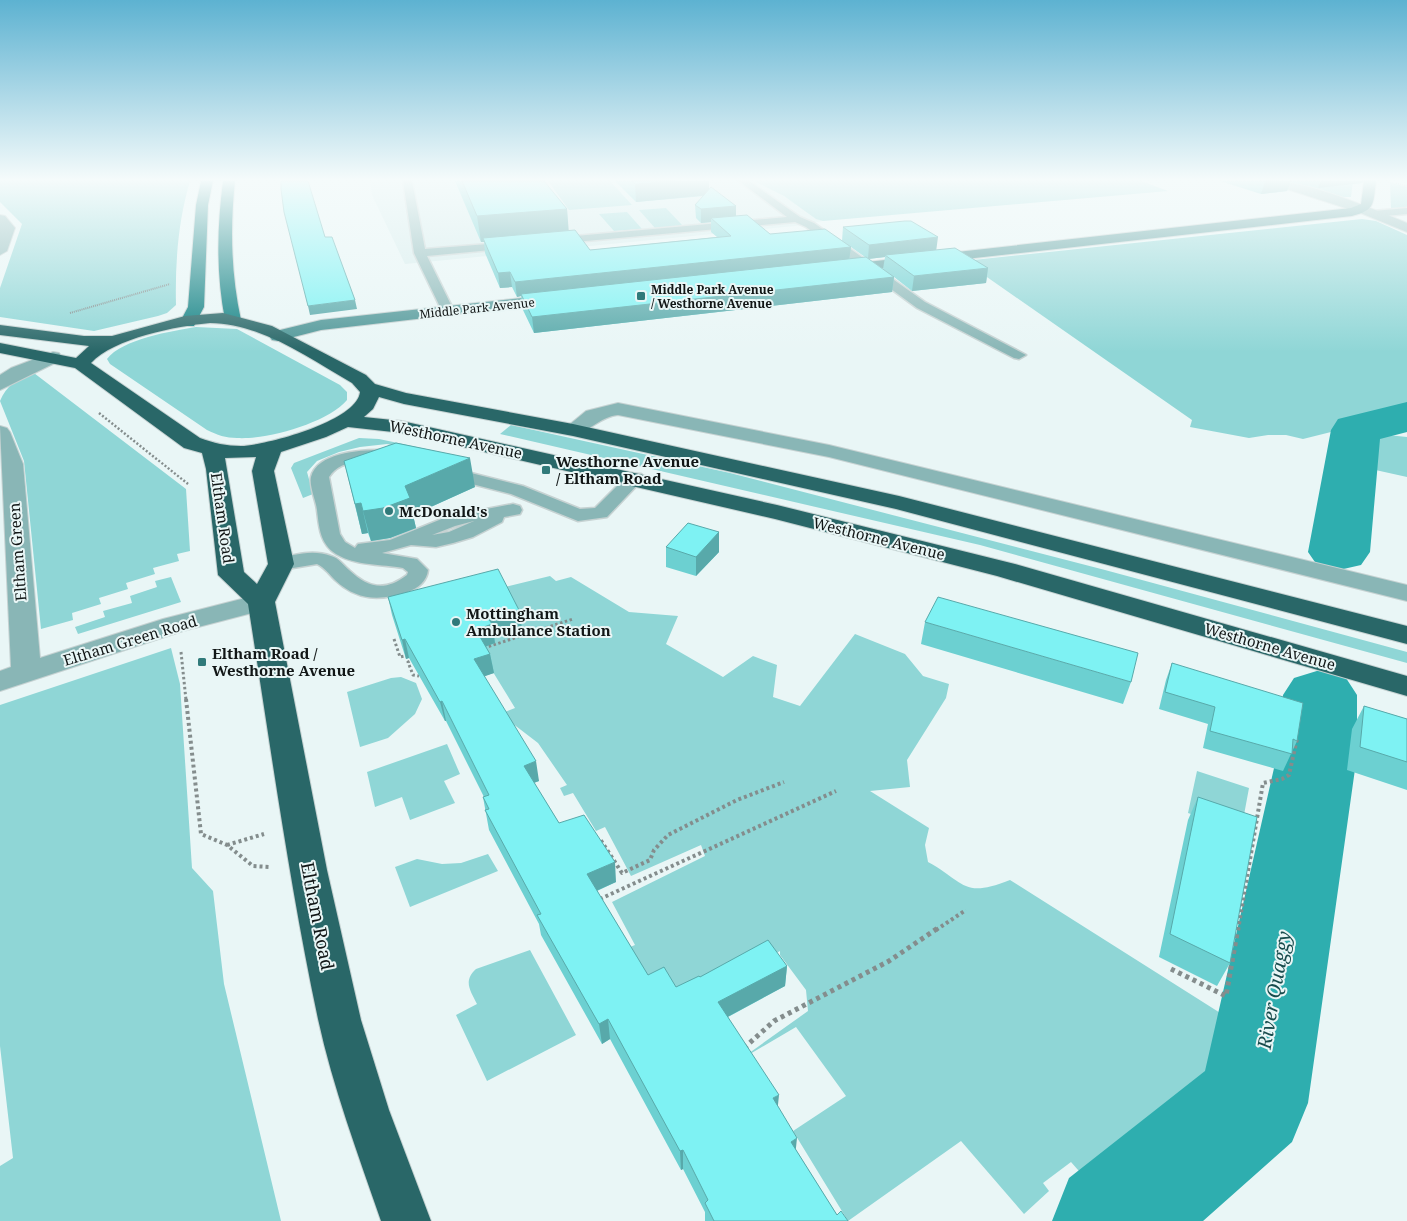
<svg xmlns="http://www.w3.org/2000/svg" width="1407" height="1221" font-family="'Noto Serif',serif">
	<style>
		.built { fill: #d6ecec }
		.green { fill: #8fd6d6 }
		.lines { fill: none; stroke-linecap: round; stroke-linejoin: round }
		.river { fill: #2eaeaf; fill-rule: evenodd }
		.lane-casing { stroke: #c6d2d2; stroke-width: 3 }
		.street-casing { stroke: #c6d2d2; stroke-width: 2 }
		.secondary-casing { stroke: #c6d2d2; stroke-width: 2 }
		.primary-casing { stroke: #c6d2d2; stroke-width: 2 }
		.highway-casing { stroke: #c6d2d2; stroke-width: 2 }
		.path-far5 { stroke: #848d8d; stroke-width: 1; stroke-dasharray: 1 1; stroke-linecap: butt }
		.path-far4 { stroke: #848d8d; stroke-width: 2; stroke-dasharray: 1 1; stroke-linecap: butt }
		.path-far3 { stroke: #848d8d; stroke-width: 2.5; stroke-dasharray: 2 2; stroke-linecap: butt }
		.path-far2 { stroke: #848d8d; stroke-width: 3; stroke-dasharray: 2.5 2.5; stroke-linecap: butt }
		.path-far1 { stroke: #848d8d; stroke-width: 4; stroke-dasharray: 3 3; stroke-linecap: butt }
		.path { stroke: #848d8d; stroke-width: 5; stroke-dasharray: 4 4; stroke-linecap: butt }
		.lane { fill: #89b6b6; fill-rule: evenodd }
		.street { fill: #89b6b6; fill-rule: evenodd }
		.secondary { fill: #509798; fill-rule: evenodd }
		.primary { fill: #118183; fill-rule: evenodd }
		.highway { fill: #296768; fill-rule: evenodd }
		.wall { fill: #6cd0d1; fill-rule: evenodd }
		.shaded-wall { fill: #58a9aa }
		.building { fill: #7ef2f3; stroke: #58a9aa }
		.poi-dot { fill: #307a7a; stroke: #e9f6f6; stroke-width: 2 }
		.labels { text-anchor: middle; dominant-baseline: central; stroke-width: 4; stroke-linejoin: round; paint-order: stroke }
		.far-poi-label { font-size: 12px; font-weight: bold; fill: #111616; stroke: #e9f6f6; text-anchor: start }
		.far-street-label { font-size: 12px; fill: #111616; stroke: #e9f6f6 }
		.street-label { font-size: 15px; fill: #111616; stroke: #e9f6f6 }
		.poi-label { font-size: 15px; font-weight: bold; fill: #111616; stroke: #e9f6f6; text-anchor: start }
		.near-street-label { font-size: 18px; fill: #111616; stroke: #e9f6f6 }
		.near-water-label { font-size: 19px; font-style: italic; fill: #184c4d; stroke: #e9f6f6 }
	</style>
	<rect width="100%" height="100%" fill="#e9f6f6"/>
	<!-- built -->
	<path class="built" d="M370,181H760L823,221L795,226L405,264L372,195Z"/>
	<!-- green -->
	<path class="green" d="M0,181H190C178,221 175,264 176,305L167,313L158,316L94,331L0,317V288L22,224L0,202Z
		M548,181H610L632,205L569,210Z
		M754,181H1141L1168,191L823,221L816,219L784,196Z
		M1282,181H1353L1351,197H1332Z
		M1390,182L1407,187V209H1391Z
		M666,208L683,226L655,228L639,210Z
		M627,212L642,229L614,231L599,214Z
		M1362,219L1376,221L1407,235V413L1303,439L1286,435H1268L1249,438L1190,427L1192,420L964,261Z
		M196,327L237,329L340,385L347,392V400C328,423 266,440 237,438C226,438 217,435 207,430L110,364L107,359C122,339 172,331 196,327Z
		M30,370L186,489L190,551L177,554L179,561L153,568L155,574L126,583L128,589L99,598L101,604L72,613L73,620L41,629L24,461L0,401C6,386 18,379 30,370Z
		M511,425L730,473L1105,570L1407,652V663L980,545L500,434Z
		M1368,433L1407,437V477L1371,469Z
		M359,438L379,439L431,450L426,452L387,444L360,447L339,452L317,461L307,472L313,494L303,498L291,468L294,463Z
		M550,576L556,581L571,577L629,612L678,616L666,644L723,677L753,656L777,665L773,697L800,706L855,634L905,654L923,676L949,684L946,698L907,760L910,787L870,791L929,828L925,845L928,862C965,882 962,899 1010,880L1244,1028L1234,1087L1074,1221H1054L1093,1187L1071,1162L1043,1183L1049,1191L1024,1214L961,1141L848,1221L793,1131L846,1096L796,1027L738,1061L808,1011L806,990L780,955V951L699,996L650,995L623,950L635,945L612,902L705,856L701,845L631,876L605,827L596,831L573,793L564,796L560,788L567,785L538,743L500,714L515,708L485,659L482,648L491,637L501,588Z
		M171,577L181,602L78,634L75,627L105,617L103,611L132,603L130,596L157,587L155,581Z
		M171,648L180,684L192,868L213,891L224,984L281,1221H0V1166L13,1158L0,1046V705Z
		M401,677L416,683L422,699L415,714L388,738L360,747L347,692L391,678Z
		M447,744L460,774L444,781L455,803L410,820L402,797L375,807L367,772Z
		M1197,771L1249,788L1241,831L1188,813Z
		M488,854L498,871L410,907L395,867L417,859L442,864L461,863Z
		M530,950L576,1035L487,1081L456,1015L477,1004C470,990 463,981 476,969Z"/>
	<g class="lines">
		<!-- river -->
		<path class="river" d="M1407,402V432L1380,439L1370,552L1361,565L1339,570L1317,565L1308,552L1331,430L1338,419Z
			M1320,670L1346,678L1357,695V755L1308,1103L1292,1142L1203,1221H1052L1069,1178L1205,1071L1277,755L1283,695L1294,678Z"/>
		<defs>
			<path id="lane" d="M403,181H412L425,249L512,242L517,245L512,248L427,256L454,311L453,314L448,315L442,311L414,253Z
				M739,181H749L800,217L814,223L925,302L1026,355L1019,359L1014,358L917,308L806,227L795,222L553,244L548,241L553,238L787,217Z
				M1407,208V214L1373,217L1368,214L1373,211Z
				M379,450L392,452L394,456L392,460C371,465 343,455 329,477L340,534L345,542L355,548L358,544L390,540L449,516L513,504L520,506L522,510L520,514L504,517L502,522L473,537L453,543L436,547L411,545L382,553L417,559L428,570C427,581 418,588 408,592C380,601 357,601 335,580C329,574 325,568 317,564L281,570L274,568L271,564L274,560C293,555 312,549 331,556C339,558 343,565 349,570C368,588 385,592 407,575L408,572L403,568C382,564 356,566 336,554C320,544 319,527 317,510C316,501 309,486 311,477C317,453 359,450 379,450ZM474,521L449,532L432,535L455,526Z
				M447,467L523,486L580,509L595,508L629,474H641L644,478L607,517L578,521L511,494L441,476L438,472L441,468Z"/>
			<path id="street" d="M1266,181C1301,178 1373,209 1407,223V232L1358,212L1268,183Z
				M0,215L5,216L15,228L7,251L0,255Z
				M53,352L59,353L62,357L59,361L0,390V375L11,368Z
				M618,403L829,445L1407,585V601L829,457L618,415C597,417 584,439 566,434L563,430L586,411Z
				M0,426L7,428L10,432L23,464L40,658L163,619L261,594L271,596L275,602L271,608L183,631L0,691V671L11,667Z"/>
			<path id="secondary" d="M1364,181H1376C1373,203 1376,210 1352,216L840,273L833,269L840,265L1351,208L1361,204Z
				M558,294L564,296L566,299L564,302L321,330L278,341L272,340L269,336L272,332L321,320Z"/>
			<path id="primary" d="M201,181H213L208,205L204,307L194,326H182L180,322L188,307L196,205Z
				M223,181H235C230,228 231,274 241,320L239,324H227L225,320C216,273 217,228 223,181Z"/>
			<path id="highway" d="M223,313L272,326L366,375L375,384L406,393L573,424L899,496L1407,626V644L896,509L573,436L404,404L379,397L373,409L364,417L402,421L777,505L1015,564L1407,676V696L997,576L775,519L402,433L348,427L326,437L281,452L274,471L294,564L275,602L327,870L361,1020L389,1110L431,1221H381C358,1154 333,1088 318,1019C289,882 270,743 248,604L218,575L206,469L202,453L184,448L75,368L0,353V343L76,358L89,346L0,335V325L84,336H112L185,316ZM210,323C263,324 308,358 352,383L360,392C357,421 267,445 241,446C227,446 213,443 200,438L91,363C114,338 177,326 210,323ZM256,457L252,471L268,564L257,584L244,572L225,458Z"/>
		</defs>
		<!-- lane casing -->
		<use href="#lane" class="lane-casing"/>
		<!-- street casing -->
		<use href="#street" class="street-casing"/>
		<!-- secondary casing -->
		<use href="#secondary" class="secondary-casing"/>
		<!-- primary casing -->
		<use href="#primary" class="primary-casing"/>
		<!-- highway casing -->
		<use href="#highway" class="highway-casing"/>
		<!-- path-far5 -->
		<path class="path-far5" d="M1396,183L1407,186"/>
		<!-- path-far4 -->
		<path class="path-far4" d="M70,313L170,284"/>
		<!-- path-far3 -->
		<path class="path-far3" d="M99,413L188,484"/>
		<!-- path-far2 -->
		<path class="path-far2" d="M394,639L400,657L405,656
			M484,648L573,619
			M181,652L186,700
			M414,659L408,662L413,675L419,676"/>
		<!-- path-far1 -->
		<path class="path-far1" d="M186,699L201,834L227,845L253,866L270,867
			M596,841L600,839L622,873L650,860L654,850L668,835L737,800L784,782
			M227,845L264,834
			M600,899L836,791
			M936,930L966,910
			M1238,930L1263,783L1282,779L1289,775L1297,739"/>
		<!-- path -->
		<path class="path" d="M1171,969L1226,996L1238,928
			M744,1048L774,1021L889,961L938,928"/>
		<!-- lane -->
		<use href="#lane" class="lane"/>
		<!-- street -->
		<use href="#street" class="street"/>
		<!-- secondary -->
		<use href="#secondary" class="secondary"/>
		<!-- primary -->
		<use href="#primary" class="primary"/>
		<!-- highway -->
		<use href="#highway" class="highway"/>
	</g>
	<!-- wall -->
	<path class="wall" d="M455,181H544L567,209L568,231L590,250L717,237L711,232V222L701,223L696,218L695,205L704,196L636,202L615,181H709V190L736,206V216L770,234L842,241L843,227L936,250L988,268L986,283L912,291L894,277L892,292L534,333L523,310L521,296L517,297L512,287L500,288L485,253L484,242H481ZM851,247L865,257L849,259ZM885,257L883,269L868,259Z
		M1220,181H1363L1362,183L1318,188L1290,182L1287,191L1261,194Z
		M344,461L475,487L413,515L416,528L390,538L371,541L368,533L362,534Z
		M719,532V552L696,576L666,567V547Z
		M388,597L519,610L522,629L494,636L495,643L486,646L490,654L494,673L484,676L539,781L534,783L559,823L616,882L597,891L648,975L676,987L700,977L787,966L785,986L728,1017L778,1107L796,1150L837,1215L848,1221H705V1212L683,1169L681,1170L610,1039L602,1044L541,935L539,924L489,830L483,797H484L446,721H445L409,658L406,659L392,615Z
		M925,622L1131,682L1123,704L921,644Z
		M1172,663L1297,741L1283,771L1203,748L1208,724L1159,709L1166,680Z
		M1364,706L1407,719V790L1347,770L1352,729Z
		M1198,797L1230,963L1217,986L1159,957L1188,820Z"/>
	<!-- shaded-wall -->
	<path class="shaded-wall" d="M676,181H709V195L636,202L635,184Z
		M1265,181H1291L1287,191L1261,194Z
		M1321,181H1363L1362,183L1318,188Z
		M736,206V220L711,218V222L701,223V209Z
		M567,209L569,234L483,238L484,242H481L477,216Z
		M938,237L936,252L885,255V257L868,259L869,245Z
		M851,247L849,261L521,294V296L517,297L515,282Z
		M988,268L986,283L912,291L914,276Z
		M510,272L512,287L500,288L498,273Z
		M894,277L892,292L534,333L532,317Z
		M355,300L357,309L310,315L308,306Z
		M470,458L475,487L413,515L416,528L390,538L371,541L363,511L405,486Z
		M361,503L368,533L362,534L355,504Z
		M719,532V552L696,576V557Z
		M519,610L522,629L494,636L495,643L479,649L476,630L488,618Z
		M405,639L409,658L406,659L402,640Z
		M490,654L494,673L477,679L474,659Z
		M442,701L446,721H445L440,702Z
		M536,761L539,781L527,785L524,766Z
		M615,862L616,882L589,894L587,874Z
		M787,966L785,986L718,1022V1002Z
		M608,1019L610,1039L602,1044L599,1024Z
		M779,1095L777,1114L773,1098Z
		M797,1138L795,1157L791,1142Z
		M683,1150V1169L681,1170L680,1151Z"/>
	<!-- building -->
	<path class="building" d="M281,181H308L325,237H332L355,300L308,306L284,212L281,189Z
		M462,181H544L567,209L477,216Z
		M632,181H676L635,184Z
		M711,187L736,206L701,209L695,205Z
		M747,215L770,234L825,229L851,247L515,282L510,272L498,273L483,238L575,230L590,250L731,236L711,218Z
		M905,221H911L938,237L869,245L843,227Z
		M955,248L988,268L914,276L885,255Z
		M866,257L894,277L532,317L521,294Z
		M396,443L470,458L405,486L410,498L383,508L363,511L361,503L355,504L344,461Z
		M688,523L719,532L696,557L666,547Z
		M498,569L519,610L488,618L492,624L476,630L490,654L474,659L536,761L524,766L559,823L584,815L615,862L587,874L648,975L664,967L676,987L699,976L700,977L768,940L787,966L718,1002L779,1095L773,1098L797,1138L791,1142L837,1215L841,1211L848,1221H714L705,1203L708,1200L683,1150L680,1151L608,1019L599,1024L537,915L541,914L485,810L489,809L483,797L489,795L442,701L440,702L405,639L402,640L388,597Z
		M938,597L1138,653L1131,682L925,622Z
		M1172,663L1303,703L1297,741L1293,739L1292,754L1210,731L1215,707L1165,692Z
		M1364,706L1407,719V762L1360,747Z
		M1198,797L1257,817L1230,963L1170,934Z"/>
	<!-- sky -->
	<linearGradient id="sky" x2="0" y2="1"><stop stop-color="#5db2d1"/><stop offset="0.51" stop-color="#f5fbfb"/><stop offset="1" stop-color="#f5fbfb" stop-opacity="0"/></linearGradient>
	<rect width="1407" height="352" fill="url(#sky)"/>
	<!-- markers -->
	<g class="poi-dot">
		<rect x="636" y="291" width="10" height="10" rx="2.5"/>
		<rect x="541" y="465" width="10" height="10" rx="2.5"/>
		<circle cx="389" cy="511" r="5"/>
		<circle cx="456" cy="622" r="5"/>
		<rect x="197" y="657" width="10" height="10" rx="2.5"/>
	</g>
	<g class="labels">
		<!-- far-poi labels -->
		<g class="far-poi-label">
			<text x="651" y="289">Middle Park Avenue<tspan x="651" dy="14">/ Westhorne Avenue</tspan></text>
		</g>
		<!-- far-street labels -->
		<g class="far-street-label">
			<text transform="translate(477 308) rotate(-6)">Middle Park Avenue</text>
		</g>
		<!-- street labels -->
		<g class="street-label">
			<text transform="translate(456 439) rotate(12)">Westhorne Avenue</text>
			<text transform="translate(223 518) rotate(82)">Eltham Road</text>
			<text transform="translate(879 538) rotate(14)">Westhorne Avenue</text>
			<text transform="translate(17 552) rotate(-94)">Eltham Green</text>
			<text transform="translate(130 640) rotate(-17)">Eltham Green Road</text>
			<text transform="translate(1270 646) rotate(16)">Westhorne Avenue</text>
		</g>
		<!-- poi labels -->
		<g class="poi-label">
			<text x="556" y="461">Westhorne Avenue<tspan x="556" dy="17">/ Eltham Road</tspan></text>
			<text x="399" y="511">McDonald's</text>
			<text x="466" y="613">Mottingham<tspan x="466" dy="17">Ambulance Station</tspan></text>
			<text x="212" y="653">Eltham Road /<tspan x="212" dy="17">Westhorne Avenue</tspan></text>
		</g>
		<!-- near-street labels -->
		<g class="near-street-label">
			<text transform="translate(318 916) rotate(79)">Eltham Road</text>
		</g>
		<!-- near-water labels -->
		<g class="near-water-label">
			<text transform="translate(1274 990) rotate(-80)">River Quaggy</text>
		</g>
	</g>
</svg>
